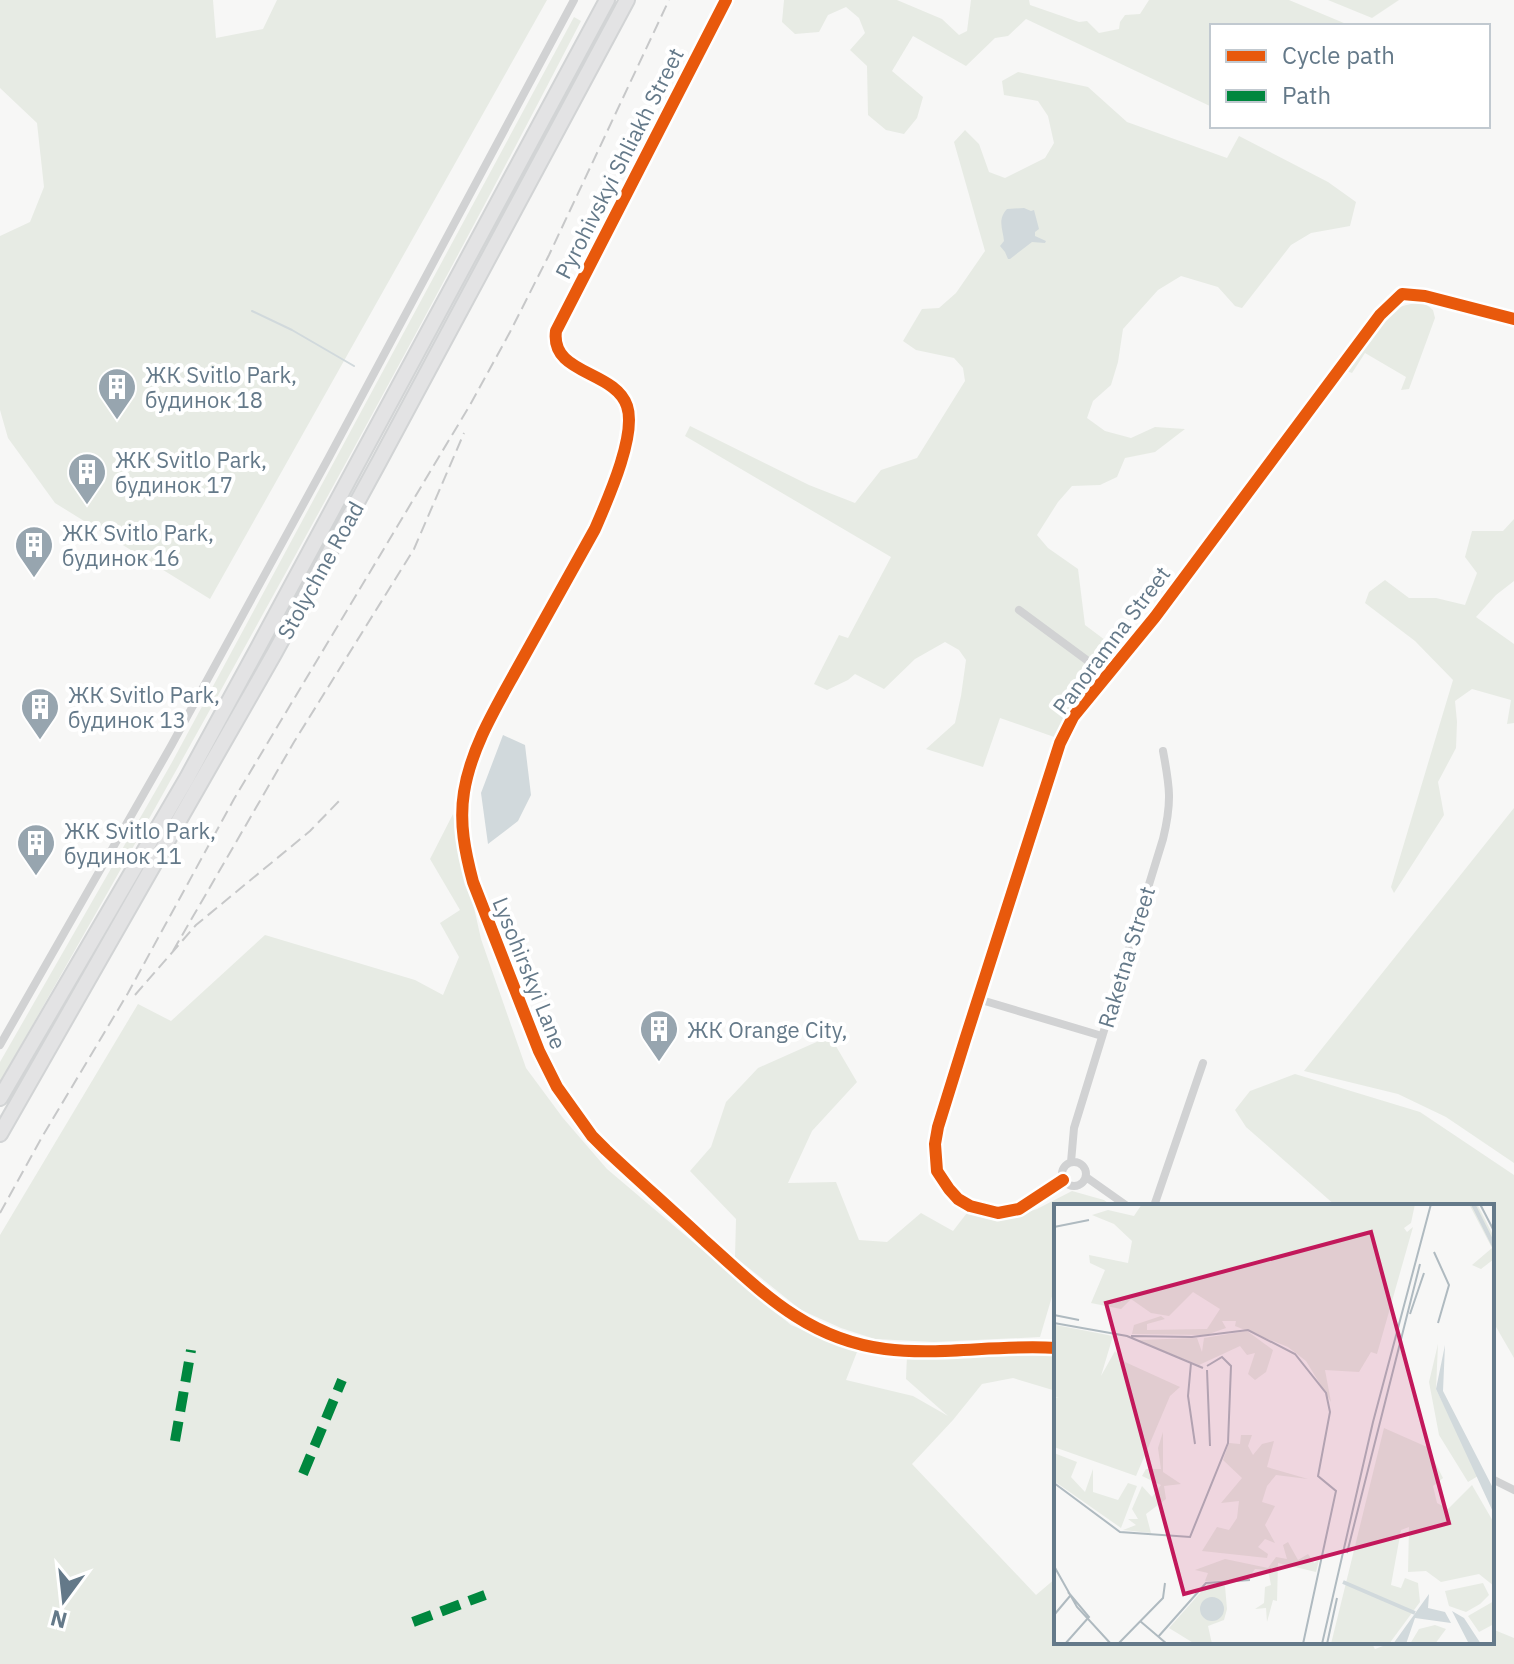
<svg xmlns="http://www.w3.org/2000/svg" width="1514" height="1664" font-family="'IBM Plex Sans',sans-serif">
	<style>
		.green { fill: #e7ebe4 }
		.water { fill: #d1d9dc }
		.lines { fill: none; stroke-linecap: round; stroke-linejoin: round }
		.stream { stroke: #d1d9dc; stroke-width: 2 }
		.trunk-casing { stroke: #d2d4d5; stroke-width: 18 }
		.minor { stroke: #d1d2d3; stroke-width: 8 }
		.trunk { stroke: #e3e3e4; stroke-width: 14 }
		.rail { stroke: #c7c8c9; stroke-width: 2; stroke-dasharray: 12 6; stroke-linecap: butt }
		.quiet { stroke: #00873e; stroke-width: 10; stroke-dasharray: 20 10; stroke-linecap: butt }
		.cycleway-casing { stroke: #fff; stroke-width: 17 }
		.cycleway { stroke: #e8590c; stroke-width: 12 }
		.labels { text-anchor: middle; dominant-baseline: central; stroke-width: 8; stroke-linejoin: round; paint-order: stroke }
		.street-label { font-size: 22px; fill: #647989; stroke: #fff }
		.poi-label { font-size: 22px; fill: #647989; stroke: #fff; text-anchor: start }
		.inset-river { fill: none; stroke: #d1d9dc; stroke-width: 4 }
		.inset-road { fill: none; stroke: #afbac0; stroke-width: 2 }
		.view { fill: #c2185b; fill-opacity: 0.15; stroke: #c2185b; stroke-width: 4 }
		.inset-edge { fill: none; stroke: #647989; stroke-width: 4 }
	</style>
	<rect width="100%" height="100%" fill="#f7f7f6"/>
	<!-- green -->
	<path class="green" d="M0,0H213L216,38L263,29L277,0H547L210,599L55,503L8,438L0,410V236L30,222L44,187L37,123L0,88Z
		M784,0H897L942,19L959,35L967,31L971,0H1029L1030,5L1079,22L1087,21L1099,33L1119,29L1120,22L1125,15L1140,14L1149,0H1289L1351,26H1212V107L1026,19L1008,36L995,38L966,66L913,36L892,71L923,97L917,118L904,134L886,130L868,115L867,66L850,50L865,33L859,18L846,7L828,15L819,32L795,34L782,22Z
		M1328,0H1399L1372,18Z
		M574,17L581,21C395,379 200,732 0,1082V1062L171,764Z
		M1018,72L1088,87L1127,122L1227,158L1239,136L1328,182L1356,202L1350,226L1311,233L1291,245L1242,308L1235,306L1218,287L1181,276L1158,290L1123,329L1118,362L1111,385L1093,401L1087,418L1105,431L1131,438L1155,427L1185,429L1155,452L1125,458L1117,477L1100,485L1072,486L1058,502L1037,535L1048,548L1078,569L1085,625L1113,646C1111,671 1072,716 1057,738L1000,718L983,767L926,749L955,723L961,696L966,660L959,650L945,642L915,659L884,689L855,674L848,680L827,690L814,684L839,635L848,638L891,557L685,436L690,426L809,485L855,503L881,470L917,458L965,381L963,368L954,358L916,350L903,341L922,309L939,308L956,293L985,251L954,142L965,130L979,144L989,172L1005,178L1045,158L1054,143L1048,116L1038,101L1004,95L1002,81Z
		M1419,303L1427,305L1433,310L1435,318L1409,389L1401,390L1406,377L1365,353L1352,373L1347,371L1386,315C1396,307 1406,304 1419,303Z
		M1514,519V581L1496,595L1476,617L1514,644V723L1507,724L1511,700L1472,689L1455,701L1457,722L1456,748L1438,782L1444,815L1394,893L1391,887L1453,680L1415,641L1365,603L1369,592L1385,580L1409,598H1436L1465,605L1477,573L1465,557L1472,531H1503Z
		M1514,808V1163L1446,1117L1398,1094L1304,1071Z
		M453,814L481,939L526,1068L563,1118L607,1169L791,1325L857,1352L846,1380L913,1396L948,1416L906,1379L907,1355L1025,1350L1056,1354V1391L1013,1378L982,1384L953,1420L912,1464L1036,1595L1056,1578V1642H1371L1375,1649L1383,1646L1382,1642H1492V1629L1514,1638V1664H0V1235L138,1004L171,1021L265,935L415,980L443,995L459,957L440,923L460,910L430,859Z
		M830,1036L857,1082L812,1131L788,1183L836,1182L859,1240L887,1242L921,1213L953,1231L970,1209L1009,1218L1037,1209L1072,1191L1104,1200L1112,1206H1056V1283L1040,1337L934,1342L875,1339L841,1328L801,1310L735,1257L736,1219L690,1171L711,1147L726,1102L758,1068Z
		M1295,1074L1420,1112L1514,1175V1358L1492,1320V1206H1336L1246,1127L1235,1110L1250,1091Z"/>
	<!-- water -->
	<path class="water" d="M1024,208L1031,211L1034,210L1039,229L1035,232V236L1046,241L1045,243L1032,242L1010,259H1008L1005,252L1000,246L1004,241C1003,229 997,220 1007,209Z
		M503,735L525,745L531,795L518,821L488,844L481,793Z"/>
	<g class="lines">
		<!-- stream -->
		<path class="stream" d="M252,311L292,330L354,366"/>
		<defs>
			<path id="trunk" d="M0,1098L187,778L259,646L607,0
				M0,1134L274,654L379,462L627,0"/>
		</defs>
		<!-- trunk casing -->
		<use href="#trunk" class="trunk-casing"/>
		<!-- minor -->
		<path class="minor" d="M726,0L556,331C550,375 615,370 627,406C637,435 607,501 595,529C569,576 543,622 517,669C496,707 471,748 464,792C459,823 465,852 473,882L539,1051L557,1087L592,1136L606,1150C639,1181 672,1210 705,1241C761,1291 806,1339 885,1349C942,1356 999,1344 1056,1348
			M1019,610L1107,675
			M978,999L1102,1036
			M0,1045L171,746L328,459L574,0
			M1071,1162L1074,1128L1163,839C1172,802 1170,788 1163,751
			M1062 1174a12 12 0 1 1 24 0a12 12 0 1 1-24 0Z
			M1086,1177L1127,1206
			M1063,1180L1019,1209L998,1213L970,1206L958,1199L949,1189L937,1171L935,1144L938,1127L965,1040L1060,743L1073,717L1155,617L1380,315L1402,294L1425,296L1514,319
			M1154,1206L1203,1063
			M1492,1479L1514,1490"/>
		<!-- trunk -->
		<use href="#trunk" class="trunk"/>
		<!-- rail -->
		<path class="rail" d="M173,951L294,742L414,549L464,433
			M135,995L196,925L310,831L340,800
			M0,1213L42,1137L128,993L234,799L470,405L510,332L549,255L669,0"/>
		<!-- quiet -->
		<path class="quiet" d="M175,1441L191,1350
			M303,1474L342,1380
			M413,1622L485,1595"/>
		<defs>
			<path id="cycleway" d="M726,0L556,331C550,375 615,370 627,406C637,435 607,501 595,529C569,576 543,622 517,669C496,707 471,748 464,792C459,823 465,852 473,882L539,1051L557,1087L592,1136L606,1150C639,1181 672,1210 705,1241C761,1291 806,1339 885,1349C942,1356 999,1344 1056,1348
				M1063,1180L1019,1209L998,1213L970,1206L958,1199L949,1189L937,1171L935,1144L938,1127L965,1040L1060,743L1073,717L1155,617L1380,315L1402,294L1425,296L1514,319"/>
		</defs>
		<!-- cycleway casing -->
		<use href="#cycleway" class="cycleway-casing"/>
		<!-- cycleway -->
		<use href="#cycleway" class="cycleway"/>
	</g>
	<!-- icons -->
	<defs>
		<symbol id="building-pin" viewBox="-11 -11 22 30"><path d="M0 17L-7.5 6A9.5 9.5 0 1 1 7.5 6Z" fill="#97a5af" stroke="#fff"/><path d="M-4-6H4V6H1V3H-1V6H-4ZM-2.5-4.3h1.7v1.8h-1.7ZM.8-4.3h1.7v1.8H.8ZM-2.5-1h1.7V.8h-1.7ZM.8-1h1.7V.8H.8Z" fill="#fff"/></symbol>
	</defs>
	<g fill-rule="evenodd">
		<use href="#building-pin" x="95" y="365" width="44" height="60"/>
		<use href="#building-pin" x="65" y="450" width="44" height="60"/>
		<use href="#building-pin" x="12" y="523" width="44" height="60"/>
		<use href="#building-pin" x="18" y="685" width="44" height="60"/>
		<use href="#building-pin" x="14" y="821" width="44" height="60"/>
		<use href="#building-pin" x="637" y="1007" width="44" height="60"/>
	</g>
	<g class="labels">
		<!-- street labels -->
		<g class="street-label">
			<text transform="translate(619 163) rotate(-63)">Pyrohivskyi Shliakh Street</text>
			<text transform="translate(320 570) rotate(-61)">Stolychne Road</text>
			<text transform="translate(1111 640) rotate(-53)">Panoramna Street</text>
			<text transform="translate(1126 957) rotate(-73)">Raketna Street</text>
			<text transform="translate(530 973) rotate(68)">Lysohirskyi Lane</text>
		</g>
		<!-- poi labels -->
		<g class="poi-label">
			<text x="145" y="374">ЖК Svitlo Park,<tspan x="145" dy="25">будинок 18</tspan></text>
			<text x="115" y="459">ЖК Svitlo Park,<tspan x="115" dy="25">будинок 17</tspan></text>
			<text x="62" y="532">ЖК Svitlo Park,<tspan x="62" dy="25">будинок 16</tspan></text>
			<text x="68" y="694">ЖК Svitlo Park,<tspan x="68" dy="25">будинок 13</tspan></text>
			<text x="64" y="830">ЖК Svitlo Park,<tspan x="64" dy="25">будинок 11</tspan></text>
			<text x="687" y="1029">ЖК Orange City,</text>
		</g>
	</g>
	<!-- overview -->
	<g transform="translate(1054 1204)">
		<rect width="440" height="440" fill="#f7f7f6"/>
		<path d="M88,0H361L357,19L350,24L353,28L359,23L323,150L317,148L305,168L271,166L277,198L252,157L234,143L181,122L182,117H168L172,124L152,131L78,130L80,121L107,112L111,115L93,120V126L153,125L166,105L139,88L115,112L97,109L77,95L67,105L37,99L51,66L36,59L35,51L74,59L78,37L60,20L38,11L54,6L80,12ZM415,0H423L440,33V55L427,65L418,61L438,44ZM2,121L59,132L47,172L61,147L71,158L126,183L116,192L82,272L0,243V194H5L0,193ZM193,127L219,146L212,168L201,176L194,170L201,149L193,151L186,142L145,161L82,136L143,134L148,148L150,134ZM384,140L382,185L424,272L414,278L385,231L375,178ZM330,224L373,243L389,274L379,282L383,299L394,305L418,281L440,319V382L425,370L387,378L372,367L354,368L355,323L347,326L337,381L347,384L351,374L364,379L366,398L335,440H277ZM109,228V268L127,280L110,282L112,295L92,310L97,329L69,326L82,321L74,315H84L78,305L88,282L98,293L107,281L88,272L92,265H107L104,244ZM187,231H198L194,242L199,251L208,240L220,237L213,263L254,275L222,271L213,282L208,298L221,302L211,321L221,339L211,335L204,343L214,350L213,354L148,347L163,323L175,326L183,314L185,297L167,299L188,274L169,256L175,239L186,240ZM0,249L23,258L17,273L31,288L39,265V288L64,296L74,279L83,282L67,324L0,277ZM234,338L244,356L254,350L260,359L265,356L262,368L224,359L223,397L219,396L213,418L212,404L201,405L210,399L211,383L217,381L214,366L201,365L193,376L151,377L154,369L141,366L171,355L214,364L222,353L233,355L229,341ZM429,379L435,391L426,400L412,408L395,402L391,387ZM154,380L171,382L173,405L170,416L154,422L158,440H141L115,424ZM440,397V420L425,428L414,412ZM381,421L392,425L381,440H356L365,425Z" fill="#e7ebe4"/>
		<path d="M391,141L389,187L440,286V310L382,185ZM375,390L374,404L391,408L397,419L361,414L352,440H339ZM146 405a12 12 0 1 1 24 0a12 12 0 1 1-24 0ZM398,407L410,414L427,440H415Z" fill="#d1d9dc"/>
		<path class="inset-river" d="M419,0L440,42M289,378L361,409"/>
		<path class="inset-road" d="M426,0L440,27M0,23L35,16M380,48L395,81L384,119M356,110L370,69M0,111L25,116M0,119L73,132L149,164M77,132L138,133L194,126L241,150L272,189L276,208L264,272L282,287L249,440M137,159L134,192L141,240M153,166L156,242M0,279L66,328L136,333L174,239L177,162L168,153L153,162M293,349L366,60M0,362L23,403L57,440M0,411L16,392M86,417L113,440M104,433L152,379L196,376M11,440L35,413L14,388M64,440L109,394L111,379M268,440L319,218L377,0M273,440L283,394"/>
		<path class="view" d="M317,28L395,319L130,390L52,99Z"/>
		<rect width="440" height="440" class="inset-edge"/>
	</g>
	<!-- legend -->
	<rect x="1210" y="24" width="280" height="104" fill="#ffffff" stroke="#c1c9d0" stroke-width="2"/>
	<rect x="1226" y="50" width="40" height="12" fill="#e8590c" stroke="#c1c9d0" stroke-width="2"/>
	<text x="1282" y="64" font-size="24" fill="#647989">Cycle path</text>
	<rect x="1226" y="90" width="40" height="12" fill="#00873e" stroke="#c1c9d0" stroke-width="2"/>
	<text x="1282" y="104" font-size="24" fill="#647989">Path</text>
	<!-- north arrow -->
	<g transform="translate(64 1600) rotate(195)" stroke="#ffffff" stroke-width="6" paint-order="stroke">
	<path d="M0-6L14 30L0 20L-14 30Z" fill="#647989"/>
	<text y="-12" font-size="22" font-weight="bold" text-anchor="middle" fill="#647989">N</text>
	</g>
</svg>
